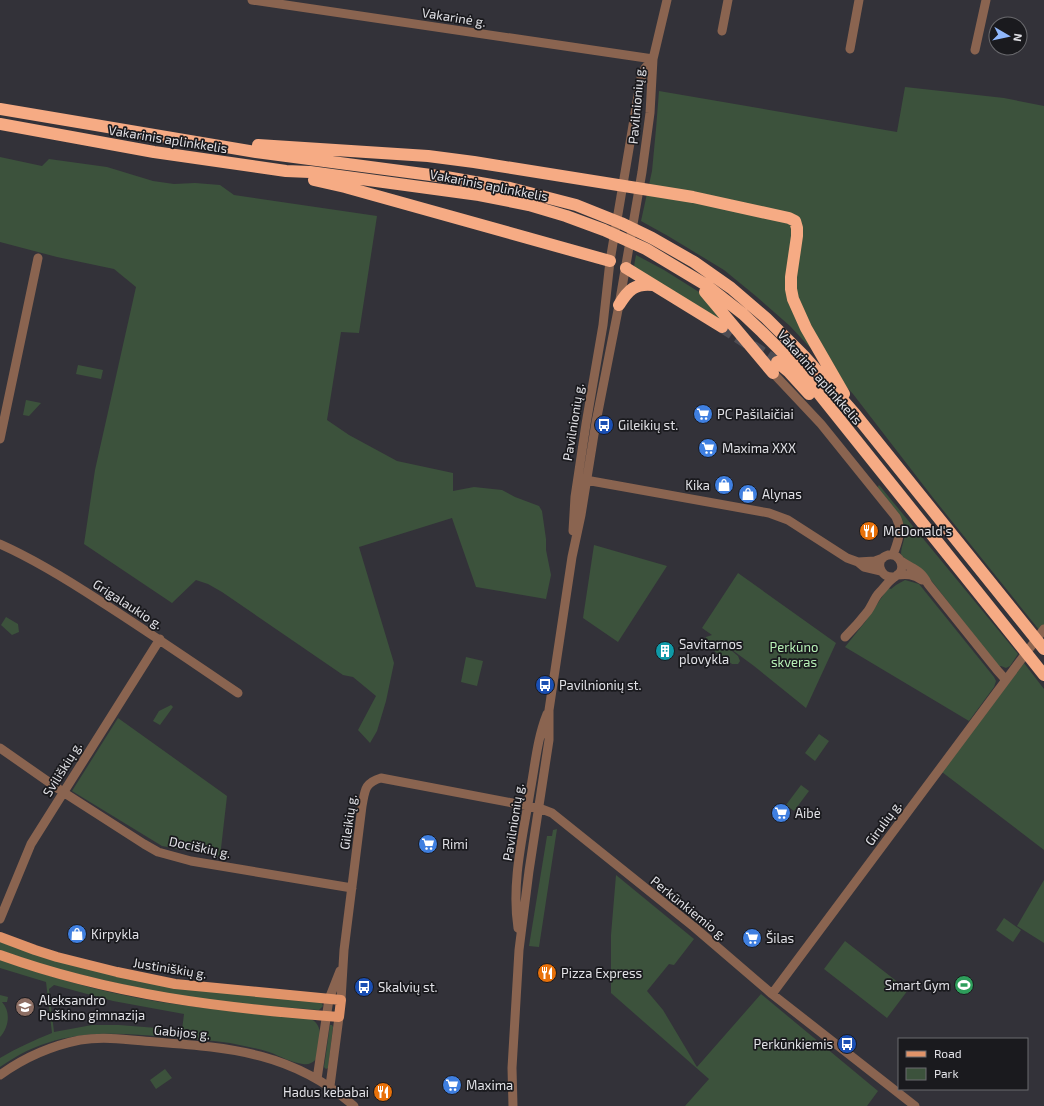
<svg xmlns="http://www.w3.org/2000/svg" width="1044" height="1106" font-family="'Exo 2',sans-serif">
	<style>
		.green { fill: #3c523c; fill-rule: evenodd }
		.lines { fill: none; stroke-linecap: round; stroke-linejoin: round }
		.highway-tunnel { stroke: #4d4c53; stroke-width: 12; stroke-dasharray: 12 6; stroke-linecap: butt }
		.minor { stroke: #8a6450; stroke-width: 9 }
		.major { stroke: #e09369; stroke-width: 10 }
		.highway { stroke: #f6ab84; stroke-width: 12 }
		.labels { text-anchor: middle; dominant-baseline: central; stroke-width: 3.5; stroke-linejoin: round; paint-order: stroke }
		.street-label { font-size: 13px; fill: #e1e1e6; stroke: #1a1a1e }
		.poi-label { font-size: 13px; fill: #e1e1e6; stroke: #1a1a1e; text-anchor: start }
		.park-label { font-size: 13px; fill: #b7f1b6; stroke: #1a1a1e }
	</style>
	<rect width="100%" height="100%" fill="#333239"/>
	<!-- green -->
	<path class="green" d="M905,87L1004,98L1044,106V636L934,499L853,394L790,326L757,297L724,270L668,236L641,221L652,171L656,129L659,91L897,132Z
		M0,157L42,166L49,159L107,167L153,181L174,184L195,183L220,185L234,195L377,216L359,333L341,332L327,420L349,435L397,461L453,473V491L474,487L502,490L515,497L539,506L542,511L546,539V550L551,575L546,599L476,587L452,518L359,547L394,663L386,701L377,731L370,743L358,730L376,696L353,677L343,675L222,592L208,584L196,580L172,603L84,544L95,470L136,287L114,269L57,257L0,242Z
		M636,255L664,270L699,292L724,322L637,270L634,266Z
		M78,365L103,370L101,379L76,374Z
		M26,400L41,403L29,416L23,415Z
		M879,485L1018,654L1010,666L1006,668L1001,666L999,667L927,575L902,556L901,554C901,546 905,540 905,532C905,517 886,500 877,488Z
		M594,545L667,566L618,642L583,618Z
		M738,573L836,643L806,708L754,666L720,641L738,656L740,661L738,664H732L706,645L704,642L706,637L712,635L702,628Z
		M905,580L919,584L994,677L996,681L994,687L969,721L845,647L865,622L888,588L891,589L896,585Z
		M6,617L18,624L19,632L12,635L1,625Z
		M466,657L483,661L477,686L461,682Z
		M1024,663L1044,689V850L942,772Z
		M171,705L173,707L160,725L153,721L159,711Z
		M118,718L227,796L220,857L162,846L72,791Z
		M819,734L829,741L815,761L805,753Z
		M801,785L809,791L794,811L786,805Z
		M557,829L539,947L529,946L547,836H552L553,830Z
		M616,875L694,939L674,965L669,964L647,991L663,1010L697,1067L761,994L878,1091L867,1106H685L709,1079L611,993V935Z
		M1044,880V943L1017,926Z
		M1004,918L1021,930L1013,942L996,930Z
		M845,941L908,990L887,1018L824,969Z
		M0,942L58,961L321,1002L323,1006L319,1010L231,1003L163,994L48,967L0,950Z
		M0,959C59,981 120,997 182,1005C225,1011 268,1014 311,1019C326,1027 318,1045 316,1059C313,1063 308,1065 303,1064C292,1063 280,1056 269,1052C256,1048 243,1046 230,1043C209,1040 188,1039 166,1037C105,1031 53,1029 0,1067V1058C17,1048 34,1040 52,1033L46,982L0,968ZM54,985L113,1001L184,1014L182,1030L119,1025H92L54,1032L49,989Z
		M0,995L8,997L7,1002H2C11,1012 9,1027 0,1037Z
		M330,1025H332L333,1027L328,1068L326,1069L324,1067Z
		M165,1069L172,1078L156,1089L150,1080Z"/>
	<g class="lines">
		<!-- highway-tunnel -->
		<path class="highway-tunnel" d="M722,327L777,362"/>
		<!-- minor -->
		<path class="minor" d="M252,0L653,59
			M722,31L728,0
			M850,49L859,0
			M975,50L986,0
			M773,373L821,424L896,517C903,530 898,541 893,555
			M0,439L38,258
			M580,479L769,513L788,520L847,558L858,562L864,567L881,571
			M573,531L575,497L586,424L603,325L610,261L641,78L645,68L653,59
			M0,544C36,560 68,580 100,601C147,631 192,662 238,693
			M901,561C914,570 920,569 928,584L997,670L1006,680
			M858,562L875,561L883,558
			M897,575C907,574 913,574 922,580
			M845,637C853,629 861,620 868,611C872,605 875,597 879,593C884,588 887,583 892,579C895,576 899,575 901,571C904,562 897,553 888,555C874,559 879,578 894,577
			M0,748L63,792L144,844L158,852L191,861L352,888
			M0,919L31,844L160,639
			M518,928C511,883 523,836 530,792C535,766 537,739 547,714
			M772,994L1044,629
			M341,1000L344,950L362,806C365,791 364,783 381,778L539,808L552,813L694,927L772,994L915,1106
			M0,1075C25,1057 50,1046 80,1040C105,1036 131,1040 156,1042C233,1048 294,1053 354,1106
			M317,1079L329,999L340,971
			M330,1086L339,1017
			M513,1106L512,1068L519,950L529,871L549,740V710L572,557L581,515L596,422L619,305L642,172L650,113L653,59L667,0"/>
		<!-- major -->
		<path class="major" d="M0,937L35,950L57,957L117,972L175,984L341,1000L339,1017C222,1008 111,995 0,955"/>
		<!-- highway -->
		<path class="highway" d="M0,109L256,152L446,177L510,188L576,205L621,223L652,238L694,262L731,288L766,318L804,356L855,414L1044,649
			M0,124L154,152L286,171L310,172L479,195L529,205L566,216L604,230L646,249L706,285L743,314L762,332L792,362L816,390L1044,675
			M258,145L428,156L474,162L693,197L789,218L795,221L797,228V236L791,277V289L793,299L806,328L844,394
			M314,180L345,187L610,261
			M626,268L722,327
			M705,292L773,373
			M619,305C628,290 635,283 653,285
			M777,362L789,372L809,394"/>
	</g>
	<!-- icons -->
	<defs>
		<symbol id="supermarket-disc" viewBox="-11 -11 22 22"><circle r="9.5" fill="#3f7fe0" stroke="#1a1a1e"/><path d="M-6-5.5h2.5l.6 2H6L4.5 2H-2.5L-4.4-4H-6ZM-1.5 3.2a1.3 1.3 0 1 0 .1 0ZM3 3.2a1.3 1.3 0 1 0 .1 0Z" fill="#fff"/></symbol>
		<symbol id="bus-disc" viewBox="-11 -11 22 22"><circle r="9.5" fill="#1a4fb4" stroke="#1a1a1e"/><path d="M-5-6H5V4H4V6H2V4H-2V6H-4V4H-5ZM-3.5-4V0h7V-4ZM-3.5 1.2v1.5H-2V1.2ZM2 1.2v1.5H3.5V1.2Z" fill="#fff"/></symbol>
		<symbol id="shop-disc" viewBox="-11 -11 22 22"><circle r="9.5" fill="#3f7fe0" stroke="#1a1a1e"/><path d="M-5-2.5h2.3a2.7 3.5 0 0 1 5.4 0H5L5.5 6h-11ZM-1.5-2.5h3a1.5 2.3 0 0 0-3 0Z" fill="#fff"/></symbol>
		<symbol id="restaurant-disc" viewBox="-11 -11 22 22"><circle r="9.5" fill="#e8710a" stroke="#1a1a1e"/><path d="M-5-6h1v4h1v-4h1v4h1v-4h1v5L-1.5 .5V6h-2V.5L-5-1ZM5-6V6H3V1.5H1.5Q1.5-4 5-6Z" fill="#fff"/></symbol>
		<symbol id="building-disc" viewBox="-11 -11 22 22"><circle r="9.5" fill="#0f9aa8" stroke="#1a1a1e"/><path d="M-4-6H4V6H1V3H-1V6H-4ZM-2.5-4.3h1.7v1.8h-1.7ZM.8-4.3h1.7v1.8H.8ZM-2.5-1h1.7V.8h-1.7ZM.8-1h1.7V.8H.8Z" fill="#fff"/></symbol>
		<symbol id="stadium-disc" viewBox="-11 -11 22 22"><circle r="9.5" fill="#2e9e5b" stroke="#1a1a1e"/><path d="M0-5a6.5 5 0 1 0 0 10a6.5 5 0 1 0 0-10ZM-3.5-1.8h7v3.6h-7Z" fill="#fff"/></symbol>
		<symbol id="school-disc" viewBox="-11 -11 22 22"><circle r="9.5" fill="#8d6e63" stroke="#1a1a1e"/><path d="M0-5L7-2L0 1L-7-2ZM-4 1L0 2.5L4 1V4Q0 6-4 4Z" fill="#fff"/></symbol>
	</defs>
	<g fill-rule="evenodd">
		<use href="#supermarket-disc" x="692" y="403" width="22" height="22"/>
		<use href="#bus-disc" x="593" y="414" width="22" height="22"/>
		<use href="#supermarket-disc" x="697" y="437" width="22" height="22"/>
		<use href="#shop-disc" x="713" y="474" width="22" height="22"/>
		<use href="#shop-disc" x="737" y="483" width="22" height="22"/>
		<use href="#restaurant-disc" x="858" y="520" width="22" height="22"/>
		<use href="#building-disc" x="654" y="640" width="22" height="22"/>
		<use href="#bus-disc" x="534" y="674" width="22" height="22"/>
		<use href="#supermarket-disc" x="770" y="802" width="22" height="22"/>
		<use href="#supermarket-disc" x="417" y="833" width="22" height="22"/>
		<use href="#shop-disc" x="66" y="923" width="22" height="22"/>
		<use href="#supermarket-disc" x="741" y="927" width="22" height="22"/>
		<use href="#restaurant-disc" x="536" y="962" width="22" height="22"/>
		<use href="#stadium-disc" x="953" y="974" width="22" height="22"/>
		<use href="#bus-disc" x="353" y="976" width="22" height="22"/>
		<use href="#school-disc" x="14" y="996" width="22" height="22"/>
		<use href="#bus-disc" x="836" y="1033" width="22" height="22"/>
		<use href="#supermarket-disc" x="441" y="1074" width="22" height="22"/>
		<use href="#restaurant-disc" x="372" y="1081" width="22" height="22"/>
	</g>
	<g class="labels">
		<!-- street labels -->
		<g class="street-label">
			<text transform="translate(454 17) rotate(9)">Vakarinė g.</text>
			<text transform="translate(636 105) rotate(-85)">Pavilnionių g.</text>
			<text transform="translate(168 139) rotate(9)">Vakarinis aplinkkelis</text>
			<text transform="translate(489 185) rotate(11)">Vakarinis aplinkkelis</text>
			<text transform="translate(820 377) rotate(49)">Vakarinis aplinkkelis</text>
			<text transform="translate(573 422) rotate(-81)">Pavilnionių g.</text>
			<text transform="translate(128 604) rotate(33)">Grigalaukio g.</text>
			<text transform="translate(62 769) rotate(-58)">Sviliškių g.</text>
			<text transform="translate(348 822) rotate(-82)">Gileikių g.</text>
			<text transform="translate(513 822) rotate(-81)">Pavilnionių g.</text>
			<text transform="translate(883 823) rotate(-54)">Girulių g.</text>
			<text transform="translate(200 847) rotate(12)">Dociškių g.</text>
			<text transform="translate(689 908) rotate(39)">Perkūnkiemio g.</text>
			<text transform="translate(170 968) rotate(9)">Justiniškių g.</text>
			<text transform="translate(182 1032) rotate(5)">Gabijos g.</text>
		</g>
		<!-- poi labels -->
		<g class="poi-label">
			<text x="717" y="414">PC Pašilaičiai</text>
			<text x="618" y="425">Gileikių st.</text>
			<text x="722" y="448">Maxima XXX</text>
			<text x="710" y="485" text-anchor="end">Kika</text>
			<text x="762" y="494">Alynas</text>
			<text x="883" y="531">McDonald's</text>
			<text x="679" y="644">Savitarnos<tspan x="679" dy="15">plovykla</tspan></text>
			<text x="559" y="685">Pavilnionių st.</text>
			<text x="795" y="813">Aibė</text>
			<text x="442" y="844">Rimi</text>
			<text x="91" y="934">Kirpykla</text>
			<text x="766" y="938">Šilas</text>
			<text x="561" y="973">Pizza Express</text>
			<text x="950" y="985" text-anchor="end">Smart Gym</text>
			<text x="378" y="987">Skalvių st.</text>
			<text x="39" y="1000">Aleksandro<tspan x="39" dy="15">Puškino gimnazija</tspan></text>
			<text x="833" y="1044" text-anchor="end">Perkūnkiemis</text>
			<text x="466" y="1085">Maxima</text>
			<text x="369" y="1092" text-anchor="end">Hadus kebabai</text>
		</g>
		<!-- park labels -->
		<g class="park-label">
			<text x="794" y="647">Perkūno<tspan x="794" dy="15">skveras</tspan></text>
		</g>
	</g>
	<!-- legend -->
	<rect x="898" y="1038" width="130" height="52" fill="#1a1a1e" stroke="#6a6a6e"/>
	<rect x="906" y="1051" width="20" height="6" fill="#e09369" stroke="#6a6a6e"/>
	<text x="934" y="1058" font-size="12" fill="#e1e1e6">Road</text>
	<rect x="906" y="1068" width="20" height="12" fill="#3c523c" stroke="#6a6a6e"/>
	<text x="934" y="1078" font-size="12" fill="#e1e1e6">Park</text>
	<!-- north arrow -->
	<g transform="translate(1008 36) rotate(99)"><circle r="19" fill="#1a1a1e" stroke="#6a6a6e"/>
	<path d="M0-3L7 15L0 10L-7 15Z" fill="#90b8fd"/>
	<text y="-6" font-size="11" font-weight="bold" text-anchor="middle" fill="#e1e1e6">N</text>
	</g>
</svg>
